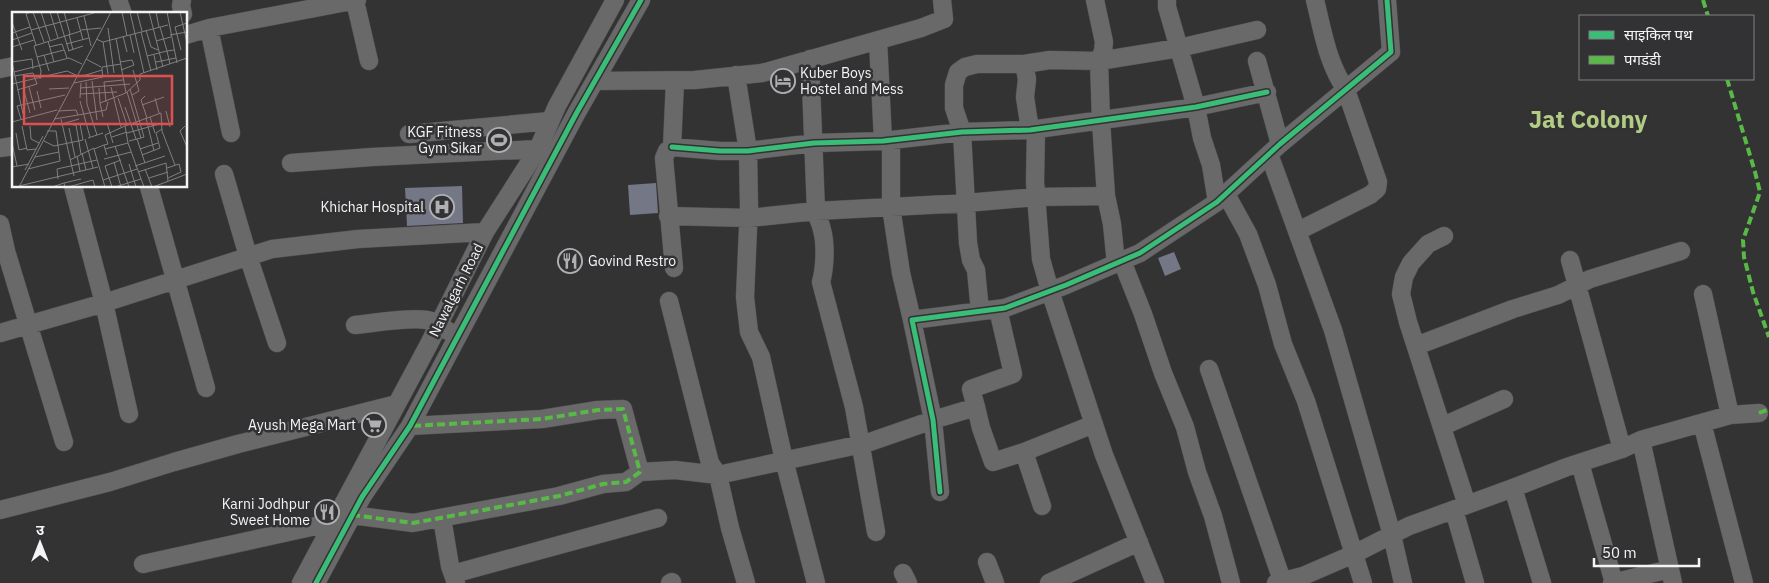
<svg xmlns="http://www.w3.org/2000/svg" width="1769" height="583" font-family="'IBM Plex Sans','Noto Sans Devanagari',sans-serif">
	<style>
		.building { fill: #737786 }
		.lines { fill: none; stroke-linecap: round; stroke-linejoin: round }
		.minor-casing { stroke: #4e4f50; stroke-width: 19 }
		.minor { stroke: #69696a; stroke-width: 18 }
		.quiet { stroke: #58b947; stroke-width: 4; stroke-dasharray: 8 4; stroke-linecap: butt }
		.cycleway-casing { stroke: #323235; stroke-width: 8 }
		.cycleway { stroke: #3abd76; stroke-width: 5 }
		.labels { text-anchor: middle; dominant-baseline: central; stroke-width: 5; stroke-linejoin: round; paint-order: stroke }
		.poi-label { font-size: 14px; fill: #f4f4f6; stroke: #323235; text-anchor: end }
		.street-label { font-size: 14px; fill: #f4f4f6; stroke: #323235 }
		.town-label { font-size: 24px; font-weight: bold; fill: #b3cc83; stroke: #323235 }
		.inset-road { fill: none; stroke: #808082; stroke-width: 1 }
		.view { fill: #dc5151; fill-opacity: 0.15; stroke: #dc5151; stroke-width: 2.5 }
		.inset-edge { fill: none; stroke: #f4f4f6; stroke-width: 2.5 }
	</style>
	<rect width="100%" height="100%" fill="#333334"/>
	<!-- building -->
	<path class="building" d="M656,183L658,213L630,215L628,185Z
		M462,186L463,223L407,226L405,188Z
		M1174,252L1181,269L1165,276L1158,258Z"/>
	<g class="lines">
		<defs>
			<path id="minor" d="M118,0L123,14
				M182,0L181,6L183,14
				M1095,0L1104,42L1103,51L1099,61L1101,121L1106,196L1112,224L1116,264
				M1167,0V7L1196,107L1202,138L1211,165L1217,202
				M355,1L369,61
				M209,28L231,133
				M186,35L209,28L357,0
				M878,40L883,141
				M810,59L816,211C817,218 821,223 822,230C826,244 825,268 821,282L854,407L876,532
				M1257,61L1280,144
				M1024,64L1027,79L1025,97L1030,130
				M0,69L14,66
				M736,75L748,151L749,206L745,297L749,332L761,357L784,460L816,583
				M596,81L695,80L762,73L921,28L944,19L942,0
				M1036,129L1035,182L1041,259L1050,291L1104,455L1155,583
				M409,134L550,121
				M891,140V207L901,273L912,320
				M672,147L720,151H748L814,143L883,141L962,132L1030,130L1196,107L1267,92
				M0,148L14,146
				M1269,154L1333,330L1392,535L1403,583
				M291,163L372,157L538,149
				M224,174L248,256L277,343
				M73,186L104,303L129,414
				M149,187L206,388
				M1226,194L1248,234L1267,285L1283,344L1306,401L1363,583
				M668,216L749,218L816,211L966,203L1036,197L1106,196
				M0,224L6,251L64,442
				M1298,231L1370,195L1377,189L1378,182L1346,90C1327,62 1323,32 1315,0
				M1444,236L1428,244L1411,263L1404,277L1401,294L1408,322L1467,505
				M1570,260L1622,449
				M1122,261L1143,314L1163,373L1185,427L1197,472L1213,516L1231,583
				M674,268L664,158L667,151L672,147L675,81
				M1703,294L1730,415
				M669,301L710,463L718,475L730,528L746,583
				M980,311L976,270L971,260L968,243L962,132L954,108V85L958,72L965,67L977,64H1024L1050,60L1099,61L1179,48L1257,30
				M355,325C375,323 408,317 427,320C435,321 442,326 448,331
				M0,333L104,303L272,249L358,239L485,232
				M1416,346L1513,309L1558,295L1590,279L1681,251
				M1209,369L1283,583
				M976,407L981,428L993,462L1024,452L1042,506
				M1702,423L1744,583
				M1443,426L1504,399
				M1641,440L1730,415L1759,413
				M1024,452L1094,424
				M1580,463L1614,583
				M640,472L675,470L718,475L867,443L933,420L976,407L971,389L1013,374L998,309
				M1513,488L1542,583
				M940,492L933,420L912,320L1005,308L1066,285L1140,253L1217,202L1280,144L1391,52L1387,0
				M0,510L110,482L174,462L238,444L397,404
				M1454,510L1475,583
				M352,515L413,523L559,496L603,484L626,482L640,472L623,409L598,410L542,419L410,426
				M442,518L450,566L456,583
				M987,562L995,583
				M143,564L334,522
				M903,573L908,583
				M453,574L658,518
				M301,583L429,344L485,232L538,149L557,106L615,0
				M316,583L362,497L410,426L576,114L641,0
				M670,583L672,582
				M1049,583L1139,542
				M1276,583L1303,576L1354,554L1409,526L1513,488L1567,467L1622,449L1641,440L1673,583
				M1612,583L1670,569"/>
		</defs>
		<!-- minor casing -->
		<use href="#minor" class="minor-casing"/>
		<!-- minor -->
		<use href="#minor" class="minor"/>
		<!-- quiet -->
		<path class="quiet" d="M1703,0L1708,16
			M1727,79L1755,172L1760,192L1743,240L1744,257L1753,292L1769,337
			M1759,413L1769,409
			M352,515L413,523L559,496L603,484L626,482L640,472L623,409L598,410L542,419L410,426"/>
		<defs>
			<path id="cycleway" d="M672,147L720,151H748L814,143L883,141L962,132L1030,130L1196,107L1267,92
				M940,492L933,420L912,320L1005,308L1066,285L1140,253L1217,202L1280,144L1391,52L1387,0
				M316,583L362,497L410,426L576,114L641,0"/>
		</defs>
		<!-- cycleway casing -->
		<use href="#cycleway" class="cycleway-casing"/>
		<!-- cycleway -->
		<use href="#cycleway" class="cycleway"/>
	</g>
	<!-- icons -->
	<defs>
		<symbol id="hotel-ring" viewBox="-11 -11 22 22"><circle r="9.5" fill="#323235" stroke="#b0b0b2" stroke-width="1.5"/><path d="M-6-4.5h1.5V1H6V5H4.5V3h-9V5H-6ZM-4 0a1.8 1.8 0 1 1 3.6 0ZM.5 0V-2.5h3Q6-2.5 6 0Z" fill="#b0b0b2"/></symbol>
		<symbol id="stadium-ring" viewBox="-11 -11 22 22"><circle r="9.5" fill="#323235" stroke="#b0b0b2" stroke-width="1.5"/><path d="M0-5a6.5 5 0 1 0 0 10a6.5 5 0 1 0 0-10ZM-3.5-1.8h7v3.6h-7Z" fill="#b0b0b2"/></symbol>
		<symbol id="hospital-ring" viewBox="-11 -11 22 22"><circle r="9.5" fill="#323235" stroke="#b0b0b2" stroke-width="1.5"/><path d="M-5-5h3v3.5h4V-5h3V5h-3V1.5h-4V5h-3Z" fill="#b0b0b2"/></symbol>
		<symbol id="restaurant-ring" viewBox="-11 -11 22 22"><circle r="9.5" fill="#323235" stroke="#b0b0b2" stroke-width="1.5"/><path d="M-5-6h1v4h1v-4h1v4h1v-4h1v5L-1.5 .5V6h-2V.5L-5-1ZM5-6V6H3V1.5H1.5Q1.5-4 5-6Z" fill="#b0b0b2"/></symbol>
		<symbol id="supermarket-ring" viewBox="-11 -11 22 22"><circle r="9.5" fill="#323235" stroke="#b0b0b2" stroke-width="1.5"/><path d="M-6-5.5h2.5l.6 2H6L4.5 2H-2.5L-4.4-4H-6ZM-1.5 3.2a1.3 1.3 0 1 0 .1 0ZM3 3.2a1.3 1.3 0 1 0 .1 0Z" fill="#b0b0b2"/></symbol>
	</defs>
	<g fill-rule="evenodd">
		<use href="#hotel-ring" x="769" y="67" width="28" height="28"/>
		<use href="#stadium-ring" x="485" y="126" width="28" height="28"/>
		<use href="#hospital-ring" x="428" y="193" width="28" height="28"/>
		<use href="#restaurant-ring" x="556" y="247" width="28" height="28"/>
		<use href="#supermarket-ring" x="360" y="411" width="28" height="28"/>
		<use href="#restaurant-ring" x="313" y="498" width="28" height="28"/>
	</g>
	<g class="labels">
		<!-- poi labels -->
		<g class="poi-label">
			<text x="800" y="73" text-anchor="start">Kuber Boys<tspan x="800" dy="16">Hostel and Mess</tspan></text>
			<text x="482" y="132">KGF Fitness<tspan x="482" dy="16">Gym Sikar</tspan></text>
			<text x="424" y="207">Khichar Hospital</text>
			<text x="588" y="261" text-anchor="start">Govind Restro</text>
			<text x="356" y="425">Ayush Mega Mart</text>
			<text x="310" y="504">Karni Jodhpur<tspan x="310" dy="16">Sweet Home</tspan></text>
		</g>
		<!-- street labels -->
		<g class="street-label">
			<text transform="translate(456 290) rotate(-63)">Nawalgarh Road</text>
		</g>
		<!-- town labels -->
		<g class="town-label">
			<text x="1588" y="119">Jat Colony</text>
		</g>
	</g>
	<!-- overview -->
	<g transform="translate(12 12)">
		<rect width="175" height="175" fill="#333334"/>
		<path class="inset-road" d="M18,0L14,2L24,33M21,0L32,30M29,0L38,28M38,0L46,26M45,0L57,39M52,0L58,22M110,0L115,24M118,0L132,61M125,0L130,19M137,0L151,55M144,0L147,15M155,0L165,51M168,0L175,31M72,4L79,34M65,6L71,28M0,10L10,38M148,15L155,39L162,38M96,16L102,61M19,18L82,1M69,18L89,16M134,18L139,35L146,38M129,20L139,59M0,21L18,15M57,22L61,38M118,23L122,41M158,23L175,20M111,24L115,40M104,26L114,81M84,27L91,30L96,62M0,28L20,21M36,29L42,50M144,29L159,25M91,30L156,13M54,32L77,26M0,35L22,28M37,35L50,32L55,46M169,38L163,15L175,11M56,39L71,34M32,43L37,59M142,43L145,58M135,44L155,39L158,52M25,45L52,38M74,47L89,55M0,50L11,102M0,50L20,47L21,57M108,50L120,48L122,53L109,58M144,50L164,46M2,60L57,46L70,52M2,64L21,61L25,72L5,78M28,67L29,59L22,34L69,19M80,69L85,108M74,70L75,92L85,123M62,71L91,65L90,58M0,72L55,59L66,64L74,63L90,58V55L109,52M17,75L23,98M99,75L109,115M68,76L118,72M87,76L88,91M37,77L57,76M118,77L132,125L129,126M12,79L18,101M25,79L29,96M115,80L129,126L117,129M68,82L105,80M120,83L127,79L121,58M133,84L129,88L135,106M68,86L69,71M106,86L115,113M143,86L147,101M68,89L78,125M94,90L92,70L111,68M130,93L152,85M113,95L124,127M154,99L158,115M66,103L94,98L96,90M91,105L88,91L114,81L128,68V62L175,46M138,105L143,121M134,106L142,139M9,107L5,94L53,83M42,107L66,103L64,98L46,99M49,107L62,164M0,110L45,98M95,111L101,131M50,112L67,107M61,113H64L69,142M10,114L15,138L24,137M18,114L19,127L27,131M113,114L149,101L150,119L163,153M173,114L168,119L175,135M57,116L63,145M4,121L7,138L15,136M115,121L151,111M100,125L115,120M76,126L91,121M73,127L81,156M125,127L133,151M32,129L42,134L71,128L68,112M0,131L5,154M116,131L132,175M92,133L82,137L93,175M103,134L117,175M93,137L116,131L113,114L93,123L96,132L92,133L93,137L95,143M128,137L146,131M70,141L74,158M130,143L148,136L144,121L150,117M65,144L68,159M23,145L47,140M92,147L119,140M58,148L82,136M102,150L109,175M117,152L124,175M123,154L153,144M0,155L17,152M155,156L167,152L169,160L156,166M16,157L48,149L44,119H35M133,157L140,175M13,158L31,124M126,160L154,151L156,169M137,166L156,160M46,167L45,157L85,148M91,168L125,157M52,171L69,167M7,174L86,155M7,175L99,0M40,175L52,171L53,175M56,175L81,168L83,175M100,175L93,154L109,148M103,175L129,167M141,175L175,162"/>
		<path class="view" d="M12,64H160V112H12Z"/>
		<rect width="175" height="175" class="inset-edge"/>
	</g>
	<!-- legend -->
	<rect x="1579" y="15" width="175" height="65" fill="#323235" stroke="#808082"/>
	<rect x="1589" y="31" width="25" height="8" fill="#3abd76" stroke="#808082"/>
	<text x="1624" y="40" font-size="15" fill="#f4f4f6">साइकिल पथ</text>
	<rect x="1589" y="56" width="25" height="8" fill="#58b947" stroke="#808082"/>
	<text x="1624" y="65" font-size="15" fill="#f4f4f6">पगडंडी</text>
	<!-- north arrow -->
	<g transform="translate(40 543)" stroke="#323235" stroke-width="4" paint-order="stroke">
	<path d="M0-4L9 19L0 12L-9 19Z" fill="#f4f4f6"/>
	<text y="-8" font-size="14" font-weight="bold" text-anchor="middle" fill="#f4f4f6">उ</text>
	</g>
	<!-- scale -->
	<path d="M1594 558v8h105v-8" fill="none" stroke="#f4f4f6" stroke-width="2.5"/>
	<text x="1602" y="558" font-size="15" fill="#f4f4f6" stroke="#323235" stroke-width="4" paint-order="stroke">50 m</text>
</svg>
